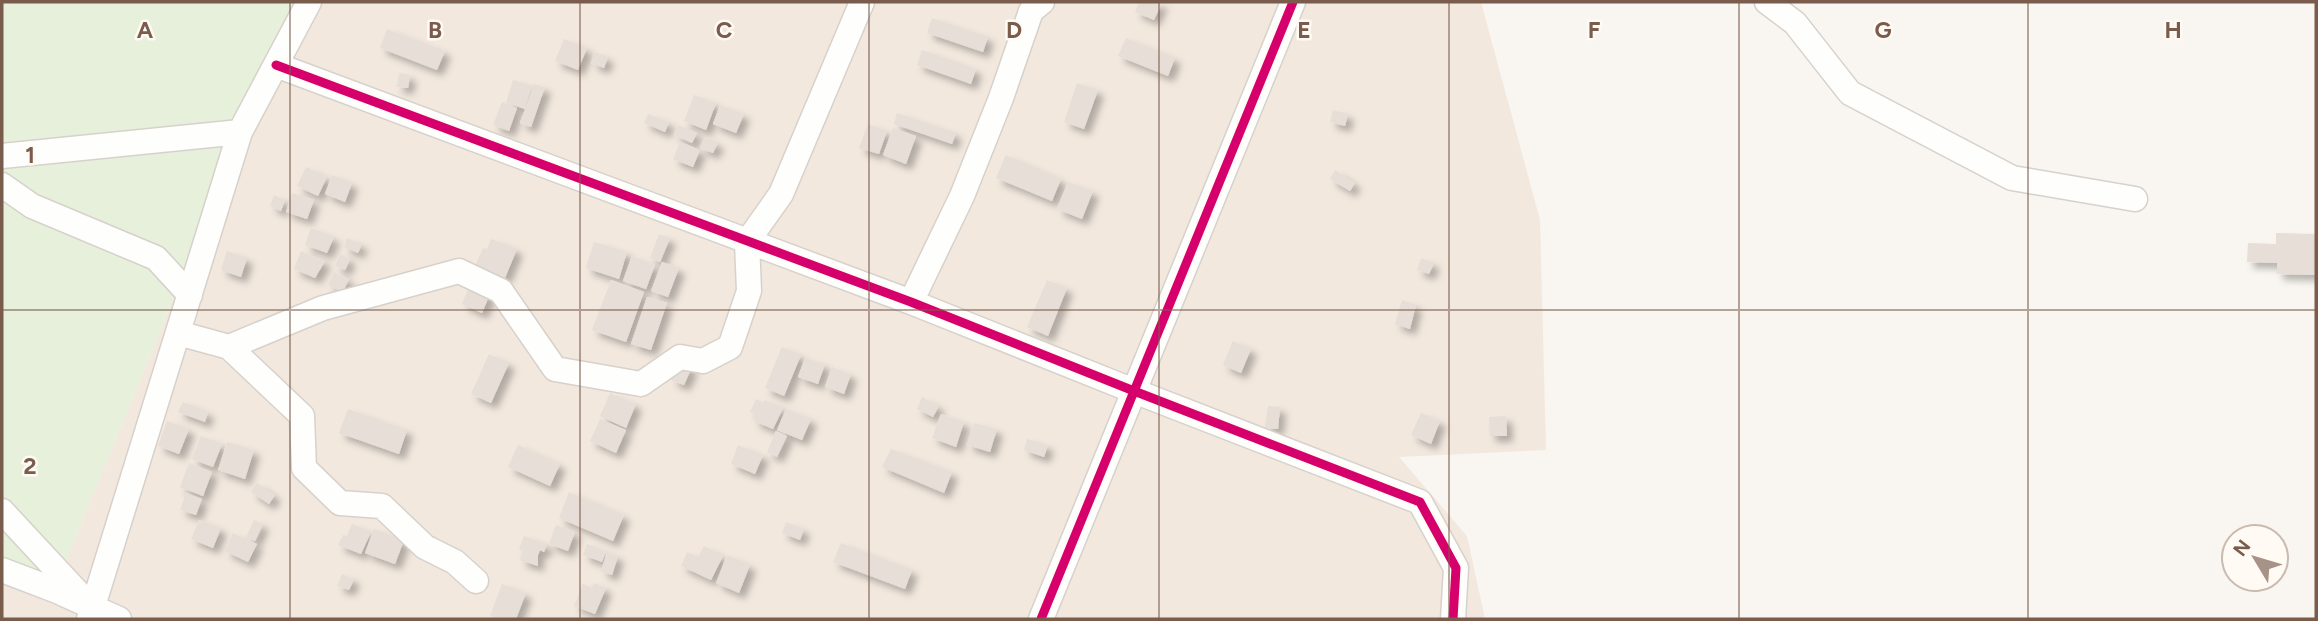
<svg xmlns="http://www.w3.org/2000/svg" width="2318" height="621" font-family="Figtree,sans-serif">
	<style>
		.residential { fill: #f2e8de }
		.green { fill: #e7f0db }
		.building { fill: #e6ded7; filter: url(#shadow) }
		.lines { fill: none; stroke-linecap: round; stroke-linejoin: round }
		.minor-casing { stroke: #d7d1cb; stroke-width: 27 }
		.minor { stroke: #fefefd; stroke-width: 24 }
		.cycleway-casing { stroke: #fffaf3; stroke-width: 13 }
		.cycleway { stroke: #d6006c; stroke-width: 9 }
		.grid { fill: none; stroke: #7a5c4d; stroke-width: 2; stroke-opacity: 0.55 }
		.grid-label { font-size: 23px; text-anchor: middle; font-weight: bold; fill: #7a5c4d; stroke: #fffaf3; stroke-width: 5; stroke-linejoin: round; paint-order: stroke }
	</style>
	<defs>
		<filter id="shadow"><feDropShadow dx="6" dy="6" stdDeviation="3.5" flood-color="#0004"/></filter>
	</defs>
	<rect width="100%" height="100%" fill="#f9f5f0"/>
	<!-- residential -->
	<path class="residential" d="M295,2H1481L1540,220L1546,450L1399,457L1467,536L1485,619H2V571L55,587Z"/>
	<!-- green -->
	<path class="green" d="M2,2H295L55,587L2,571Z"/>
	<!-- building -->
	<path class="building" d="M1139,2H1162L1154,20L1135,12Z
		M932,18L988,37L983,52L927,33Z
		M387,29L445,51L437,70L380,48Z
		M1126,38L1175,58L1168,76L1118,56Z
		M564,39L587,48L578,70L555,61Z
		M922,50L976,69L971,84L917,65Z
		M595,52L608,57L604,68L591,63Z
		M399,73L410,75L408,88L397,87Z
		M513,80L532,86L525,109L506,103Z
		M1077,83L1098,90L1084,129L1064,122Z
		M534,84L545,87L531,127L520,123Z
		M694,95L716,103L706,130L684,121Z
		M502,102L517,108L509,131L493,125Z
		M720,105L744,114L736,133L713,124Z
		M1333,110L1348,114L1345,126L1330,122Z
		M897,113L956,133L952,144L894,124Z
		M648,114L669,122L665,132L644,123Z
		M868,124L887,131L879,154L859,148Z
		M678,125L697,133L692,143L674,135Z
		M893,128L916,136L906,164L883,155Z
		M705,137L718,143L713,153L700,148Z
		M680,142L700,150L693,167L673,159Z
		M1006,155L1061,179L1052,201L996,178Z
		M306,167L327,177L318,196L297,186Z
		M1335,170L1355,183L1350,191L1330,179Z
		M332,175L352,183L345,202L325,194Z
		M1068,182L1093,191L1082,219L1057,209Z
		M292,193L314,200L307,219L286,212Z
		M274,195L285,200L281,211L270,206Z
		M311,228L334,237L327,253L305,245Z
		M2276,233L2316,234V275L2277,274V263L2247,262L2248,243L2276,244Z
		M659,234L670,238L660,262L650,258Z
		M347,238L362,244L358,253L344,247Z
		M491,239L517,249L505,278L475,266L483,248L487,249Z
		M594,242L627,252L619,279L586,268Z
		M227,251L247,258L241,277L221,270Z
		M301,251L325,261L315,278L294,269Z
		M340,254L350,259L345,270L335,266Z
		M632,256L655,265L646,289L623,281Z
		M1421,258L1434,263L1429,274L1417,270Z
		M662,262L679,268L668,297L651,291Z
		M334,272L349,279L343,292L328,285Z
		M611,280L644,292L626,342L592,330Z
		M1047,280L1067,288L1048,336L1027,327Z
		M470,285L490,294L482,313L462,304Z
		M647,297L667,303L651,350L631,344Z
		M1402,300L1416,305L1410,329L1395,324Z
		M1233,341L1251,349L1241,373L1223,365Z
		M782,347L801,355L784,396L765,388Z
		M489,354L509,363L491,403L471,394Z
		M805,358L825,364L818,384L798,377Z
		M679,362L692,367L684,385L671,380Z
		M832,367L851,374L844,394L825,387Z
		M610,393L636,404L626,428L600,416Z
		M922,397L939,406L933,417L917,409Z
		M756,399L764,403L765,400L783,408L773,429L754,421L756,415L750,412Z
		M183,402L208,412L205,422L178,412Z
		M1268,406L1280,407L1278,429L1265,428Z
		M348,409L407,430L399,454L339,433Z
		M786,409L811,419L802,440L777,430Z
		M1421,413L1440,421L1431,444L1411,435Z
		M941,414L964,422L956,447L932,438Z
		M1506,416L1507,436H1490L1489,417Z
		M600,419L626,430L616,453L590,441Z
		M167,421L189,429L179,454L158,446Z
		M974,423L997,429L990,452L967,445Z
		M776,431L787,436L777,457L767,452Z
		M201,436L222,444L213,467L192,459Z
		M1027,439L1048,445L1044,457L1024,450Z
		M227,442L254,450L245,479L218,470Z
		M518,445L560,464L550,486L508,467Z
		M738,445L763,455L755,474L731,464Z
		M891,449L952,472L944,493L882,467Z
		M189,463L212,472L203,496L180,487Z
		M257,483L275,495L269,504L251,492Z
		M569,492L624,515L613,541L559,518Z
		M186,493L202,499L196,515L180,510Z
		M199,520L221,528L213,548L191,539Z
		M254,520L263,524L255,541L246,537Z
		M786,522L804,529L800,540L782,533Z
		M352,524L371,532L361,554L338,545L343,535L347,536Z
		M556,525L575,532L568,551L549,544Z
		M374,529L404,540L395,564L365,553Z
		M233,533L257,544L248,562L225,551Z
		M524,536L547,544L544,552L540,550L538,555V566L520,560L523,551L519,549Z
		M841,543L912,570L905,589L833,562Z
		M587,544L606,551L602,562L583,555Z
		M704,546L723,556L711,580L681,566L687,552L698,557Z
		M607,552L618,556L612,575L601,571Z
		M727,555L750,565L739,593L716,583Z
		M342,574L354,579L349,590L337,586Z
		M594,583L606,588L595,614L574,606L583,584L592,588Z
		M502,584L526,593L516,619H499L490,616Z"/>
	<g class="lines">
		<defs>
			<path id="minor" d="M1767,2L1795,23L1850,93L2012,178L2135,199
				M276,65L911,302L1134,391L1420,502L1456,568L1453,619
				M2,156L240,132
				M2,185L32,206L156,258L190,295
				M911,302L962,196L1001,98L1031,11L1042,2
				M178,333L229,347L323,308L459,271L501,291L555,369L641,384L680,357L703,361L730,347L749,291L747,242L781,194L862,2
				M229,347L302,416L304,468L340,503L382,506L425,547L455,562L476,581
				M2,511L93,609
				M2,570L57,591L119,619
				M89,619L240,132L309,2
				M1041,619L1293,2"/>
		</defs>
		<!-- minor casing -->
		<use href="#minor" class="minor-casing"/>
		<!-- minor -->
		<use href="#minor" class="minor"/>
		<defs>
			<path id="cycleway" d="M276,65L911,302L1134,391L1420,502L1456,568L1453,619
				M1041,619L1293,2"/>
		</defs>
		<!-- cycleway casing -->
		<use href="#cycleway" class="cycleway-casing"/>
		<!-- cycleway -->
		<use href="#cycleway" class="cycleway"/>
	</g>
	<!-- grid -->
	<path class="grid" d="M290,2V619M580,2V619M869,2V619M1159,2V619M1449,2V619M1739,2V619M2028,2V619M2,310H2316"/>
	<g class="grid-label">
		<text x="145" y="38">A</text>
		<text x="435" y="38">B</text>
		<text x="724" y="38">C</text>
		<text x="1014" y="38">D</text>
		<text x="1304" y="38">E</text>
		<text x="1594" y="38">F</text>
		<text x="1883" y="38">G</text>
		<text x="2173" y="38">H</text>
		<text x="30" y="163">1</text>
		<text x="30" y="474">2</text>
	</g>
	<!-- border -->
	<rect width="2318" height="621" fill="none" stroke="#7a5c4d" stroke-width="7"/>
	<!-- north arrow -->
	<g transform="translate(2255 558) rotate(308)"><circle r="33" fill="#fffaf3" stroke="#cabbb1" stroke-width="2"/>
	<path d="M0-5L12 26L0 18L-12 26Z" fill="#a69286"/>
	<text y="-10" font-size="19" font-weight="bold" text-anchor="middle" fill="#7a5c4d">N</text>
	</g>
</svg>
